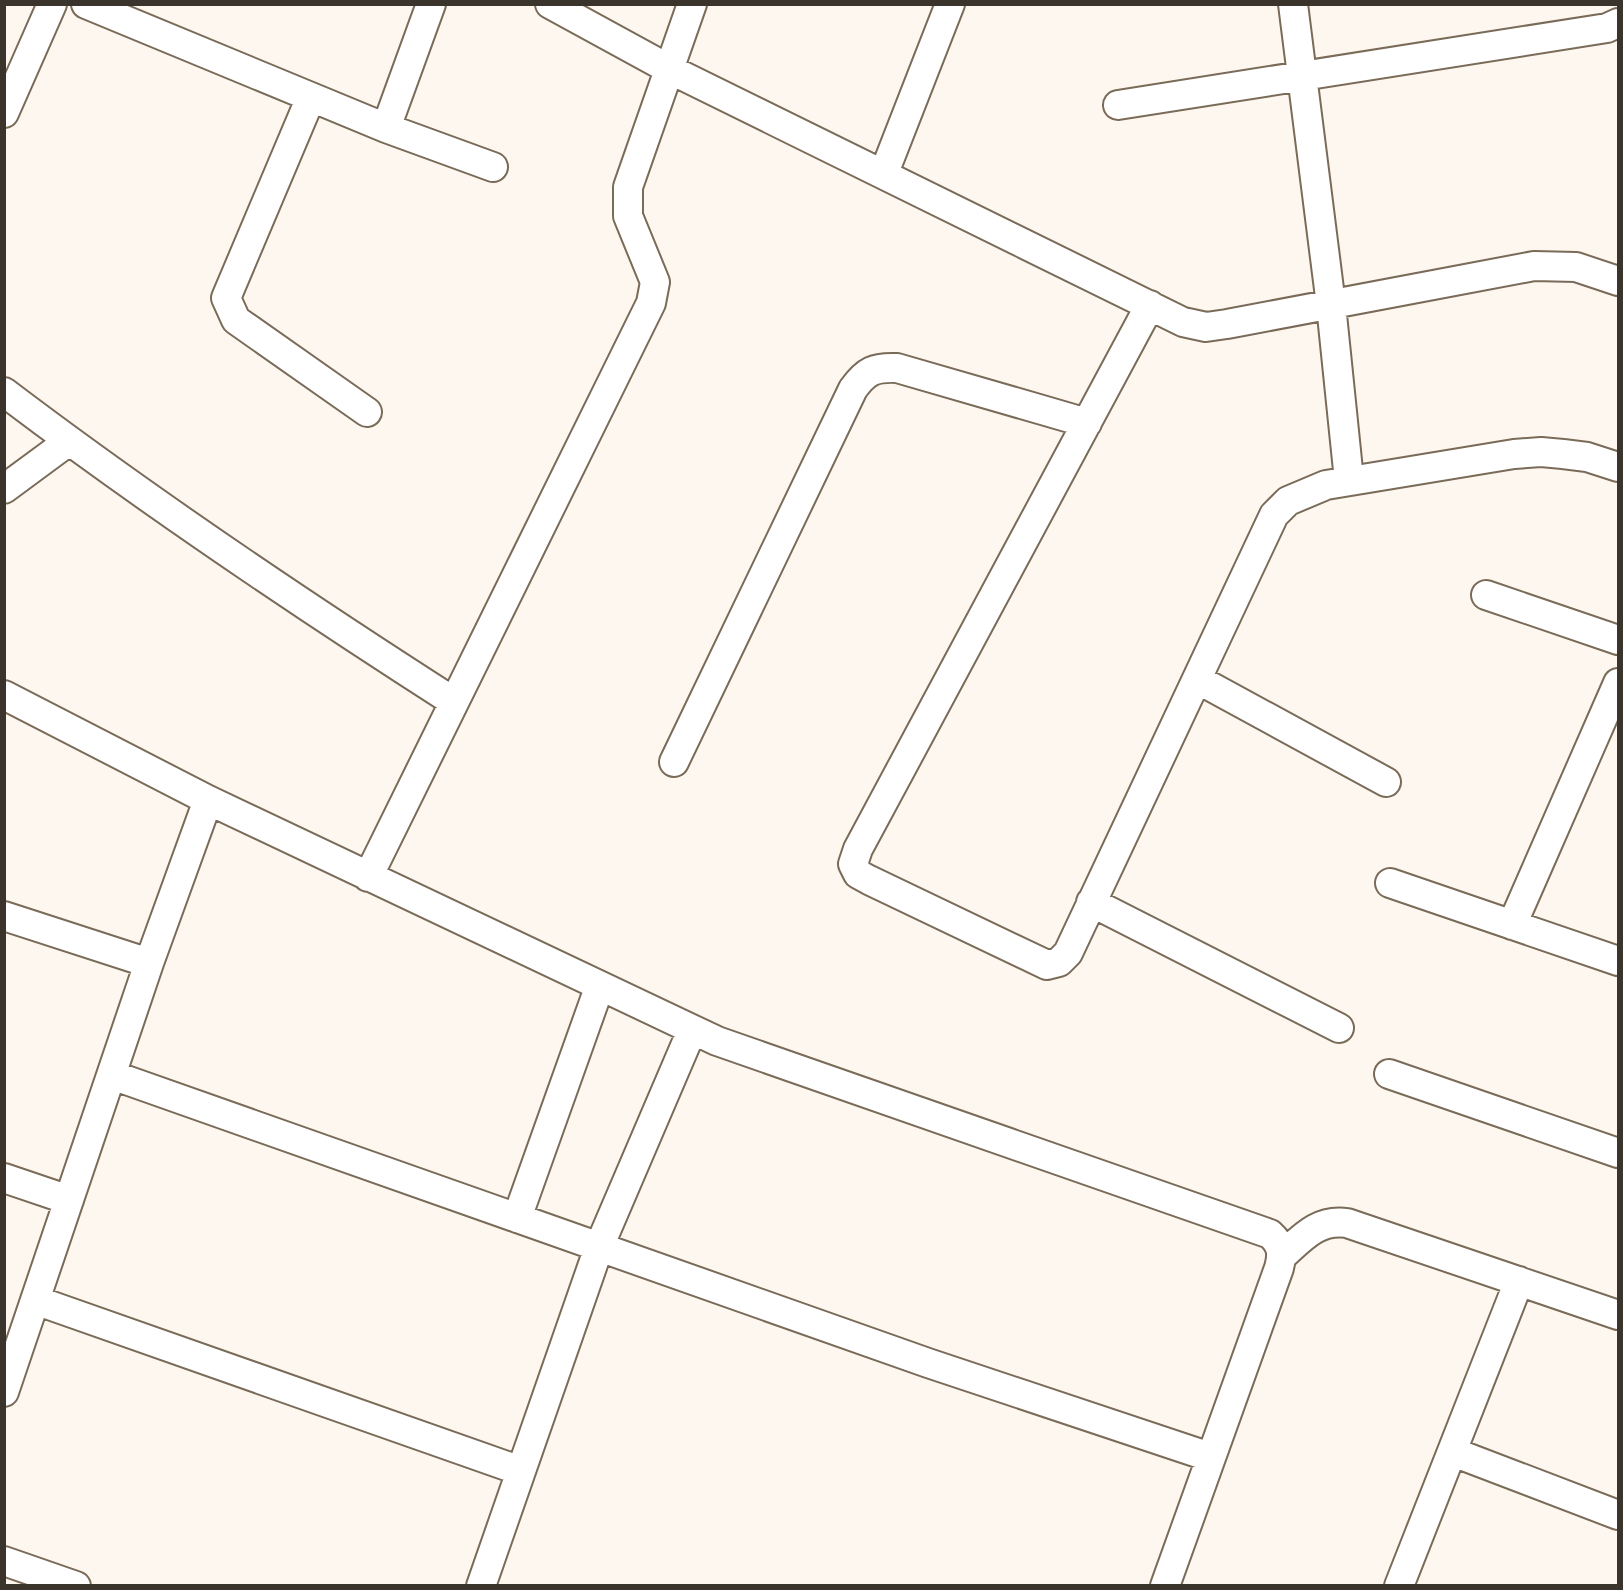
<svg xmlns="http://www.w3.org/2000/svg" width="1623" height="1590" font-family="'Golos Text',sans-serif">
	<style>
		.lines { fill: none; stroke-linecap: round; stroke-linejoin: round }
		.minor-casing { stroke: #7a6b59; stroke-width: 32 }
		.minor { stroke: #fff; stroke-width: 28 }
	</style>
	<rect width="100%" height="100%" fill="#fef7ef"/>
	<g class="lines">
		<defs>
			<path id="minor" d="M86,4L386,128L493,167
				M550,4L669,69L1183,322L1206,327L1227,324L1534,266L1576,267L1618,281
				M1293,4L1331,305L1349,480
				M311,97L226,298L236,320L367,412
				M1118,105L1607,28L1618,23
				M4,113L52,4
				M386,128L431,4
				M884,173L950,4
				M1150,305L858,849L853,864L858,874L869,880L1047,965L1059,962L1068,953L1274,515L1288,501L1326,485L1514,454L1541,452L1563,454L1587,457L1618,467
				M4,392C149,502 301,604 454,702
				M4,489L69,441
				M1486,595L1618,640
				M1197,679L1386,782
				M4,695L208,800L717,1041L1270,1234C1282,1245 1283,1253 1279,1268L1165,1586
				M674,762L853,389C866,371 874,367 897,368L1087,423
				M368,877L651,303L655,282L628,216V187L692,4
				M1390,883L1618,961
				M1091,902L1339,1028
				M4,916L149,963
				M1512,925L1618,683
				M1389,1074L1618,1153
				M112,1075L928,1363L1210,1457
				M4,1178L69,1200
				M517,1218L599,988
				M1283,1255C1303,1237 1318,1219 1347,1223L1618,1315
				M35,1300L521,1471
				M4,1392L149,963L208,800
				M1453,1452L1618,1515
				M4,1561L76,1586
				M481,1586L599,1247L692,1030
				M1399,1586L1519,1281"/>
		</defs>
		<!-- minor casing -->
		<use href="#minor" class="minor-casing"/>
		<!-- minor -->
		<use href="#minor" class="minor"/>
	</g>
	<!-- border -->
	<rect width="1623" height="1590" fill="none" stroke="#3b342d" stroke-width="12"/>
</svg>
